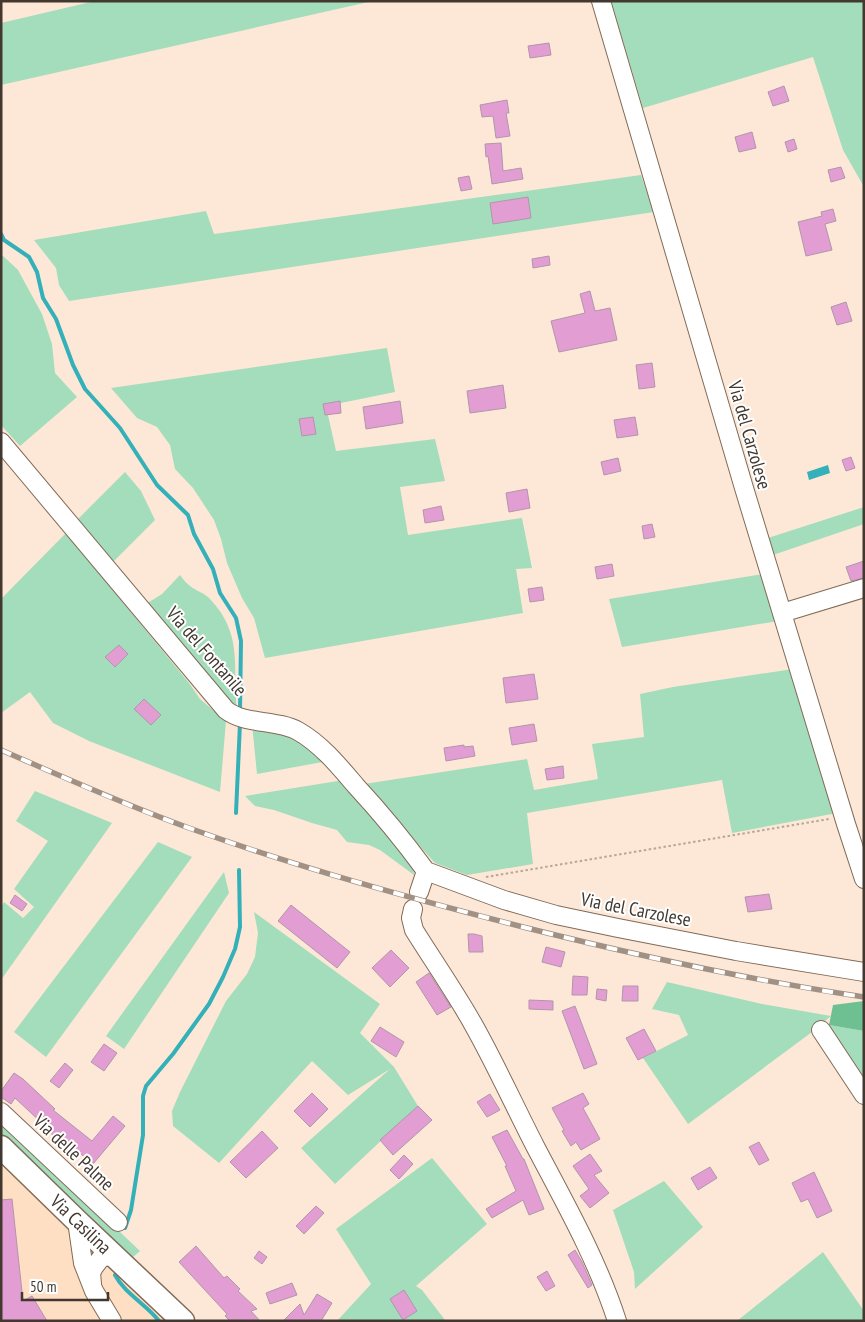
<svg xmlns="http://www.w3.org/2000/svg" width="865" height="1322" font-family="'PT Sans Narrow',sans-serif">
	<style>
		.built { fill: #ffdfc3 }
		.green { fill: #a3ddbb }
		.forest { fill: #6ec093 }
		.water { fill: #33b0b8 }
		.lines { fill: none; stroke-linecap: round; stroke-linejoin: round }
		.stream { stroke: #33b0b8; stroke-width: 4 }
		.building { fill: #e29ed3; stroke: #b096aa }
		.minor-casing { stroke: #826b57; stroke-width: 20 }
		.major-casing { stroke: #826b57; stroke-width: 25 }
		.path { stroke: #b7a799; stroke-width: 2; stroke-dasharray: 2.5 2.5; stroke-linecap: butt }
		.minor { stroke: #fff; stroke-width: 18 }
		.major { stroke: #fff; stroke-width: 22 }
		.rail-casing { stroke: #a19184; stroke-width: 5.5 }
		.rail { stroke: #fff; stroke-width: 4; stroke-dasharray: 11; stroke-linecap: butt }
		.labels { text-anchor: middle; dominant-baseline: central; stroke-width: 4; stroke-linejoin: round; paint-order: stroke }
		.street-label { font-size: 19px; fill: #42382f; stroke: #fff }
	</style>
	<rect width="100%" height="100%" fill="#fde8d7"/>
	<!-- built -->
	<path class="built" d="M1,1158L164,1313L165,1321H1Z"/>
	<!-- green -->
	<path class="green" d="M95,1H373L1,85V23Z
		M611,1H864V187L843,150L813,57L643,108Z
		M641,175L654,212L69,301L59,285L56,268L34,240L206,211L214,234Z
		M1,254L18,270L42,314L52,344L55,373L77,397L20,446L1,425Z
		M387,348L395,392L326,406L336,451L435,439L445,481L400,487L408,535L522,518L532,568L516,569L523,613L265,658L254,618L242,598L227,563L221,539L214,520L193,488L175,469L170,445L157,427L137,418L111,388Z
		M125,472L141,491L155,520L113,562L78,519Z
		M864,507V524L773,555L768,538Z
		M66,533L189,683L200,699L226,721L220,792L89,741L53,723L30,692L1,713V599Z
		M763,574L778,621L622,647L609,599Z
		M180,575C183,579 186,583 190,586C196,591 205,593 210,599C244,635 232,667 237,710L146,604L162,594Z
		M793,669L837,813L732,833L722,780L527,813L533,864L467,875L435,863L364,784L527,759L534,790L598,779L592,744L644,737L640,694L673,687Z
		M252,724L282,729L328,761L257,774Z
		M344,780L413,866L414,875L380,850L369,845L347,842L337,830L312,823L274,810L255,806L245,796Z
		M35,791L112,823L1,980V907L4,902L23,918L34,907L14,889L48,841L16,821Z
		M158,842L192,857L46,1057L14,1032Z
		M224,872L229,893L124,1049L106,1036Z
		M254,912L380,1004L360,1033L394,1067L418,1106L335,1184L301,1148L390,1069L348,1095L312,1061L219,1163L173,1126L172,1111L180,1092L226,1001L247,974L255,957L258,933Z
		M667,982L762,1004L831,1016L808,1035L688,1124L643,1058L688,1035L679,1015L652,1009Z
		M829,1025L864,1031V1080Z
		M1,1119L140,1251L132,1258L1,1134Z
		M432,1158L487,1224L416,1286L422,1290L445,1320L444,1321H337L371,1284L336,1229Z
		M664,1181L703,1227L635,1289L634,1272L613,1210Z
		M823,1252L864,1311V1321H737Z"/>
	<!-- forest -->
	<path class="forest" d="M864,1001V1031L829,1025L833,1005Z"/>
	<!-- water -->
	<path class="water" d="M828,465L830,473L809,480L807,472Z"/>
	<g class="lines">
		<!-- stream -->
		<path class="stream" d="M1,234L4,240L29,257L37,272L43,298L56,319L73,365L85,389L120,428L157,485L188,515L194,534L213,569L220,593L236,618L241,641L240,711
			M236,813L240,723
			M125,1228L131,1210L143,1135V1096L146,1086L173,1054L209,1004L223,977L235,949L240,927L239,870
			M115,1275C125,1294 146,1304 159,1321"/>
	</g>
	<!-- building -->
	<path class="building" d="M549,43L551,55L530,58L528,46Z
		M784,86L789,101L773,106L768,92Z
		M507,100L509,113H506L510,136L496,138L493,116L482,117L480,105Z
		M752,132L756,148L739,152L735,137Z
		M794,139L797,149L788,152L785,142Z
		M501,143L503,171L521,168L523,179L492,184L488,156L486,157L485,144Z
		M841,167L845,178L831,182L828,170Z
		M469,176L472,189L461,191L458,178Z
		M528,197L531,218L493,224L490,203Z
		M833,209L836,221L825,224L832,250L806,256L798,222L822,216L821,212Z
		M549,256L550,265L533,268L532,259Z
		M590,291L595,311L610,308L617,340L559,352L551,321L585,313L580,294Z
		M846,302L852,321L837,325L831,307Z
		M652,363L655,387L639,389L636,365Z
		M503,385L506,408L470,413L467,391Z
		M340,401L341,413L325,415L323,404Z
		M400,401L403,423L366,429L363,407Z
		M313,417L316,434L302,436L299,419Z
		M635,417L638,435L617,438L614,420Z
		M851,457L855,468L846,471L842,460Z
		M618,458L621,471L604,475L601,462Z
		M527,489L530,508L509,512L506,493Z
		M441,506L444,520L425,523L423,510Z
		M652,524L655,537L644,539L642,526Z
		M864,561V578L851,581L846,567Z
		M612,564L614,576L597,579L595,567Z
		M542,587L544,600L530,602L528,589Z
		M119,645L128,654L115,667L105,657Z
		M534,674L538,699L506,703L503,678Z
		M144,699L161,715L151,725L134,709Z
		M534,724L537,741L512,745L509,728Z
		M464,745V747L473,746L475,756L446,761L444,748Z
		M563,766L564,778L547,780L545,769Z
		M769,894L772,909L748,912L745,897Z
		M15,895L27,904L22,911L10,903Z
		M291,905L350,952L337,968L278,921Z
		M468,934H474L482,936L483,952H469Z
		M546,947L565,952L561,967L542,962Z
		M391,950L409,968L390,987L372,968Z
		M429,973L451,1007L437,1015L416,982Z
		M573,976L588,977L587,995H572Z
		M623,986H638V1001H622Z
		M597,989L607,990L606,1001L596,999Z
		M529,1000L553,1001V1010L529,1009Z
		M575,1006L597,1064L584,1069L562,1011Z
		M380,1027L404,1042L396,1057L371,1041Z
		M644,1029L656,1051L638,1060L626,1038Z
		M104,1044L117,1053L104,1071L91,1062Z
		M65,1063L73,1070L59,1088L50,1081Z
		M14,1073L23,1079L55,1109L53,1110L92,1141L113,1116L125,1126L93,1164L60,1137L59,1139L43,1128L45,1126L15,1098L11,1104L1,1097V1091Z
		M312,1093L328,1109L310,1127L294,1111Z
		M583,1093L589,1104L583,1108L600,1139L581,1150L576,1142L571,1146L562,1131L564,1130L552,1108Z
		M490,1094L500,1110L487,1117L477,1102Z
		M418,1106L432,1120L393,1155L380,1140Z
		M507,1130L523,1159H524L544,1209L529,1215L523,1200L492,1218L486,1209L516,1191L505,1166H507L492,1137Z
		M262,1131L278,1148L246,1178L230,1162Z
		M759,1142L769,1160L759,1165L749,1147Z
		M590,1154L602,1171L594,1175L609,1193L590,1208L580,1196L589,1189L573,1166Z
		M404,1155L413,1164L399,1179L390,1170Z
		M710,1167L717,1178L698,1190L691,1178Z
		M814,1172L832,1211L817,1218L808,1199L801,1202L792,1183Z
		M12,1199L23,1301L32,1296L47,1321H1V1200Z
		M316,1206L324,1213L304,1234L296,1226Z
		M196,1246L224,1278L227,1276L240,1289L238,1291L257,1309L251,1311L260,1321H230L225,1316L227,1314L179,1262Z
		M575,1250L582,1262L592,1285L588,1288L568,1255Z
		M259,1251L267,1257L262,1264L254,1258Z
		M547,1271L555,1286L546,1291L537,1277Z
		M292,1283L297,1295L270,1304L266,1293Z
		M404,1290L417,1311L403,1320L390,1299Z
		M317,1294L332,1303L321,1321H283L300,1304L304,1315Z"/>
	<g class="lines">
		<defs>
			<path id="minor" d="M601,1L744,488L846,824L864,879
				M1,442L226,710C245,725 276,719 298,731C321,744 339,766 356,786C381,813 404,841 426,871
				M782,613L864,588
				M426,871L504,900L556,915L618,928L736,951L864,972
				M419,892L426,871
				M413,909L411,918L414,930C434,962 455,992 473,1024C495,1063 514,1105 535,1146C565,1203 597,1259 617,1321
				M821,1030L864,1095
				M1,1112L118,1222
				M77,1221L83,1263L94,1291L112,1321
				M92,1284L91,1273L94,1267L101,1258L112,1255"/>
			<path id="major" d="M1,1147L77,1221L183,1321"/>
		</defs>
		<!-- minor casing -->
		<use href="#minor" class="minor-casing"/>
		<!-- major casing -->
		<use href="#major" class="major-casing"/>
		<!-- path -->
		<path class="path" d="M486,877L829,819"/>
		<!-- minor -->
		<use href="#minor" class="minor"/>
		<!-- major -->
		<use href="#major" class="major"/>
		<defs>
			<path id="rail" d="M1,750C63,777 125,805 189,828C300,868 413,899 527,928C639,956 750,980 864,997"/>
		</defs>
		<!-- rail casing -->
		<use href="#rail" class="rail-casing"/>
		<!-- rail -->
		<use href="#rail" class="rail"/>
	</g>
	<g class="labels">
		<!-- street labels -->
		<g class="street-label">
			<text transform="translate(750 435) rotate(74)">Via del Carzolese</text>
			<text transform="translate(207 651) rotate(49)">Via del Fontanile</text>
			<text transform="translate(636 909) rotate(11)">Via del Carzolese</text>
			<text transform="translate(74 1152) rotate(43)">Via delle Palme</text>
			<text transform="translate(81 1224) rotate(44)">Via Casilina</text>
		</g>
	</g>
	<!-- border -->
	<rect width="865" height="1322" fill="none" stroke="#42382f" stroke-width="5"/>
	<!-- scale -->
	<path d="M22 1292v8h86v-8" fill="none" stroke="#42382f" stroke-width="2.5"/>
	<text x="30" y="1292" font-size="15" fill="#42382f" stroke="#ffffff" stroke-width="4" paint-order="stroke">50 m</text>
</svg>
